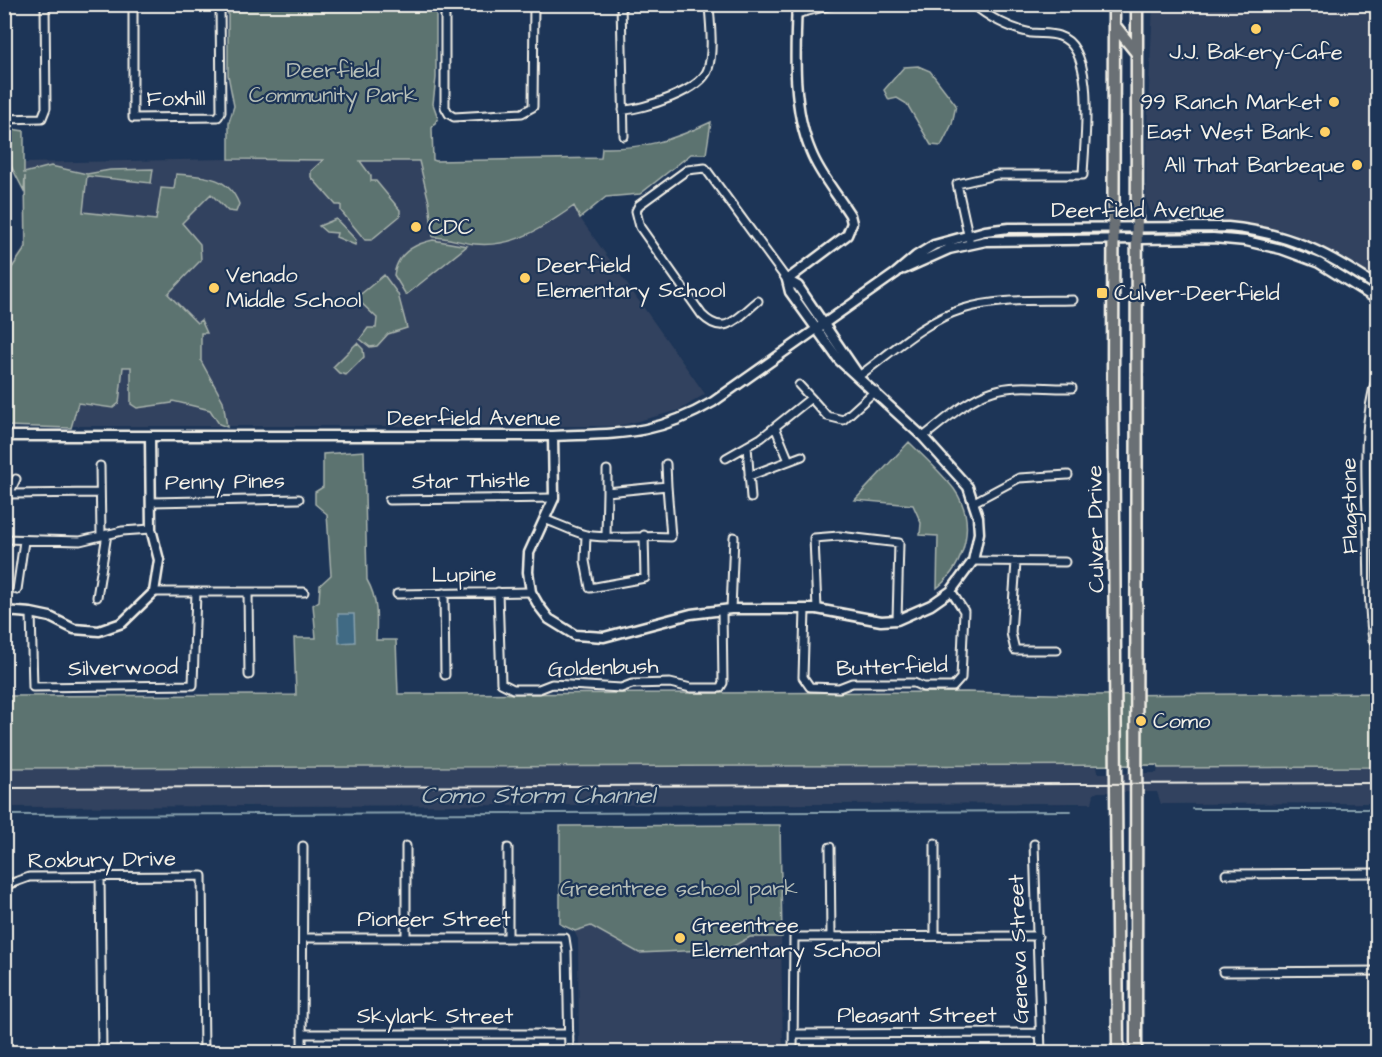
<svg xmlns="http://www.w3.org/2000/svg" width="1382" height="1057" font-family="'Architects Daughter',sans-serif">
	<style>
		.built { fill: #32425e }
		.green { fill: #5b736f; stroke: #a8b2ac; stroke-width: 1.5 }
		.water { fill: #3f6a84; stroke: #87a0ac; stroke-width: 1.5 }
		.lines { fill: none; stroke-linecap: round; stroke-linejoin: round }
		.stream { stroke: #87a0ac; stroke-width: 2 }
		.minor-casing { stroke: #f4f1e8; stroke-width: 11 }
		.tertiary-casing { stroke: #f4f1e8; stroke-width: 13 }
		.primary-casing { stroke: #f4f1e8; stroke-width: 15 }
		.minor { stroke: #1d3557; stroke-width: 7 }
		.tertiary { stroke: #1d3557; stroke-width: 8 }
		.primary { stroke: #6a7074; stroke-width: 10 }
		.rail { stroke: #f4f1e8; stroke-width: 2 }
		.poi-dot { fill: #ffd166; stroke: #1d3557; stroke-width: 2 }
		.labels { text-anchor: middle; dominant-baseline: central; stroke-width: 4.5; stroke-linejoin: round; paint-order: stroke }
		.poi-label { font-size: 22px; fill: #f4f1e8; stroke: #1d3557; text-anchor: start }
		.park-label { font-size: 22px; fill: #b7bfb8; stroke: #1d3557 }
		.street-label { font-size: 22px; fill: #f4f1e8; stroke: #1d3557 }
		.water-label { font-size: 24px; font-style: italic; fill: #b5c2c5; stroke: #1d3557 }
	</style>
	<rect width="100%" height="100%" fill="#1d3557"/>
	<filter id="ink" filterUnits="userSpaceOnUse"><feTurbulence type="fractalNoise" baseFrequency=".0167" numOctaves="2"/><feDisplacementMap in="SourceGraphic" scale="12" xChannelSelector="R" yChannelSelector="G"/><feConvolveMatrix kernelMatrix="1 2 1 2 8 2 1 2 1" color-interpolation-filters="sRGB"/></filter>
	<g filter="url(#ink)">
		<!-- built -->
		<path class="built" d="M1153,5H1377V279L1345,258L1286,231L1232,221L1168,220L1155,216L1150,211L1146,200V148Z
			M229,159L566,161L562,179L580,218L705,394L680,410L619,426H5V275L24,247V163Z
			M1097,765L1098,773H1157L1158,768L1377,767L1378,803L1161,804L1157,792H1098L1094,794L1092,803L5,807L4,768Z
			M560,826L780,875L783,1052H579L578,939L572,927Z"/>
		<!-- green -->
		<path class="green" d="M228,5H436V78L433,104L438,118L432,128L433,160L436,161L601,158L602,148C644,149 673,140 711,122L706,154H691L640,194L606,197L580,218L574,206C544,227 514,248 475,244C461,243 448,237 433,237L429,202L419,161H360L371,176V181H376L400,210V216L371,240H365L341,211V205H336L311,177V171L323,160L229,159V122L234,106L228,75Z
			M918,66L930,71L956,105L952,124L941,146L931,145L907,104L897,98L889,100L884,90L904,67Z
			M5,128L24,131V173L51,166L87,174L110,170L153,169L151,183L87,176L83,212L156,220L161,188L174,189L176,174C203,176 228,175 239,204L236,212L228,211L211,194L182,223L200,244L201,260L168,294L197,323L201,320L207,333H201V361L223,401L227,427L219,424L210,410L173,401L172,403L137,408L131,404V367H123L119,403L113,408L78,403L71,428L5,426V278L26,247L25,176L24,191L9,162L5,159Z
			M336,219L356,240L355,245L336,237L337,233L326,232L319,226Z
			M433,240L467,246L406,295L394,275C397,254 414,244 433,240Z
			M384,275L398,294L407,328L388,334L377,346L370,347L360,339L368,328H376L377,318L356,298Z
			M357,343L363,349L364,357L346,375L339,373L333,367Z
			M909,442C924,457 941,472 954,489C977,521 966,564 937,588L938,536L920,535L921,523L913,505L855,500Z
			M364,451L367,580C378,599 377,618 376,640H396L398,694L967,692L1092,695L1377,693V767L1158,768L1157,765L5,768L4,696L296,695L294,638H316L313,605L319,601L320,585L331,575L327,514L315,504V492L323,487V454Z
			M780,825L782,937H750L728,949L639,953L591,926L575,931L560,924V826Z"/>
		<!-- water -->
		<path class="water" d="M338,614H354L355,642L339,643Z"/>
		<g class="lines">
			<!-- stream -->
			<path class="stream" d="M1192,809H1378
				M4,815L1071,811"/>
			<defs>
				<path id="minor" d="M133,4V118L218,117L221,112L220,4
					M445,4V107L449,114L454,117L522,113L533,107L534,4
					M621,4L624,136
					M796,14L836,4
					M623,110C644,109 701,91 708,69C714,50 710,24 709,4
					M4,119L42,118L46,108L45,4
					M969,239L957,184L996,175H1083C1084,143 1098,48 1059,36C1051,33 1040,34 1031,33C1011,29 988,17 973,4
					M758,301C738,317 725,338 702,315L640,227L636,211L639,205L687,170L705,168L787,280
					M859,376C892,352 924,321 963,309C998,298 1038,301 1073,300
					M799,385L811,398
					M775,427L789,461
					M923,437C944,421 967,399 993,391C1016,383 1047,389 1072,388
					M747,446L751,498
					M726,458L761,438L811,398L827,416L843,420L875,391
					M666,464L667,486
					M100,466L101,535
					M607,470V492
					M749,476L802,456
					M9,494L16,479
					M389,500L554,498
					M152,502L299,499
					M974,502L1019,478L1068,475
					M4,503L9,494L100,493
					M1367,511H1378
					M546,520C559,524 573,532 586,535C613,540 643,535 671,537L667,486L607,492L606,536
					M586,535L585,561L590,588L645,578L644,535
					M4,539L80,541L122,531L151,529
					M973,561L1065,562
					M1016,562L1011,633L1015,650H1057
					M17,590L24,541
					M154,592H304
					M248,592L249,675
					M498,592L501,683L513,689H539L552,684L621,688L632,684L670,683L691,688H720L723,683L722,610
					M444,593L445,675
					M397,594L531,592
					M97,597L107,534
					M731,609L734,537
					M817,609L814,538L839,536L899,543L897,620
					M805,610L803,677L810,687L839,688L852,683H914L923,687H953L961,678L964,611L951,591
					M31,613L33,687L193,685L196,592
					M1373,640C1368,606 1369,572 1368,538C1366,484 1361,425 1378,373
					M1034,844L1041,1052
					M406,846V937
					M830,847L831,936
					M508,848V937
					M1226,874L1378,873
					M100,877L102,1052
					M4,886L29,877L202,876L204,1052
					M935,936V843
					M303,938H565L567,951L569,1052
					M1223,972L1378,971
					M302,1034H569
					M794,1034L1040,1033
					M302,1052L303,846
					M793,1052L794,937L1038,936"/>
				<path id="tertiary" d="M904,269L949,249L986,241L1213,238L1246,241L1281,249L1319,263L1378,300
					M787,280L847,235L852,223L850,215C837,194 820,175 811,152C792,108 795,52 797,4
					M787,280L798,286L858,374
					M4,436H553C619,433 653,437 713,402L896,273L916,256L934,245L985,231L1009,228L1228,227C1289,233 1327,253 1378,287
					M553,436L554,498L529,553L528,572L531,592L539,606L549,619L575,635L604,637L691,614L731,609H817L881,621L897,620L931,605L951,591L973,561L979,533L978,517L968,487L923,437L839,360L790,292L787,280
					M4,611L31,613L50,617L74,629L99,631L122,623L154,592L159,560L151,529L150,436"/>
				<path id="primary" d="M1114,4L1113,390L1118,1052
					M1115,26L1136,52
					M1136,1052L1137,4"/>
			</defs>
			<!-- minor casing -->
			<use href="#minor" class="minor-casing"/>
			<!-- tertiary casing -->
			<use href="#tertiary" class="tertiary-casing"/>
			<!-- primary casing -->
			<use href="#primary" class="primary-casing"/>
			<!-- minor -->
			<use href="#minor" class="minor"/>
			<!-- tertiary -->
			<use href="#tertiary" class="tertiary"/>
			<!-- primary -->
			<use href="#primary" class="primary"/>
			<!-- rail -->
			<path class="rail" d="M4,788L1378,783"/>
		</g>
	</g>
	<!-- markers -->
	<g class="poi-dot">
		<circle cx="1256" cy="29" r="6"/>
		<circle cx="1334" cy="102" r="6"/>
		<circle cx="1325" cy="132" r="6"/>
		<circle cx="1357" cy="165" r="6"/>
		<circle cx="416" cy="227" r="6"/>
		<circle cx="525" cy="278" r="6"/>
		<circle cx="214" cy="288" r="6"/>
		<rect x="1096" y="287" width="12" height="12" rx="3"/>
		<circle cx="1141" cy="721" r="6"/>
		<circle cx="680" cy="938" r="6"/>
	</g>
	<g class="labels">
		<!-- poi labels -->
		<g class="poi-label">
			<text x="1256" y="52" text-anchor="middle">J.J. Bakery-Cafe</text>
			<text x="1322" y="102" text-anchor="end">99 Ranch Market</text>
			<text x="1313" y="132" text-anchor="end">East West Bank</text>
			<text x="1345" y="165" text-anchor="end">All That Barbeque</text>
			<text x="428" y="227">CDC</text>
			<text x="537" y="265">Deerfield<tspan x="537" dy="25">Elementary School</tspan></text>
			<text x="226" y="275">Venado<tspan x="226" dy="25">Middle School</tspan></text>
			<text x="1114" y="293">Culver-Deerfield</text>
			<text x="1153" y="721">Como</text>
			<text x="692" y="925">Greentree<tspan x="692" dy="25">Elementary School</tspan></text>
		</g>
		<!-- park labels -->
		<g class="park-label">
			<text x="333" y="70">Deerfield<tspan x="333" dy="25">Community Park</tspan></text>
			<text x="679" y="888">Greentree school park</text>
		</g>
		<!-- street labels -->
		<g class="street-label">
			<text transform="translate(176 99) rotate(-1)">Foxhill</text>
			<text x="1138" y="210">Deerfield Avenue</text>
			<text x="474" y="418">Deerfield Avenue</text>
			<text transform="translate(471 481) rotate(-1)">Star Thistle</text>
			<text transform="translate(225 482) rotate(-1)">Penny Pines</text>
			<text transform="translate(1350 506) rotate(-91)">Flagstone</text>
			<text transform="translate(1096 529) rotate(-91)">Culver Drive</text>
			<text transform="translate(464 575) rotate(-1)">Lupine</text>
			<text transform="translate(892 667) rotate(-2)">Butterfield</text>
			<text transform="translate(123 668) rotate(-1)">Silverwood</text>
			<text transform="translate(603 668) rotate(-2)">Goldenbush</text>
			<text transform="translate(102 860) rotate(-1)">Roxbury Drive</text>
			<text x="434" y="919">Pioneer Street</text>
			<text transform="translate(1019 949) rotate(-92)">Geneva Street</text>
			<text x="917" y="1015">Pleasant Street</text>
			<text x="435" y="1016">Skylark Street</text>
		</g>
		<!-- water labels -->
		<g class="water-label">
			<text x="538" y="796">Como Storm Channel</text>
		</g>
	</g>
	<!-- margin -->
	<rect width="1382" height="1057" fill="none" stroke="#1d3557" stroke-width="24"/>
	<rect x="12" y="12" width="1358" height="1033" fill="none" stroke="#f4f1e8" stroke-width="2" filter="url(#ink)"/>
</svg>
